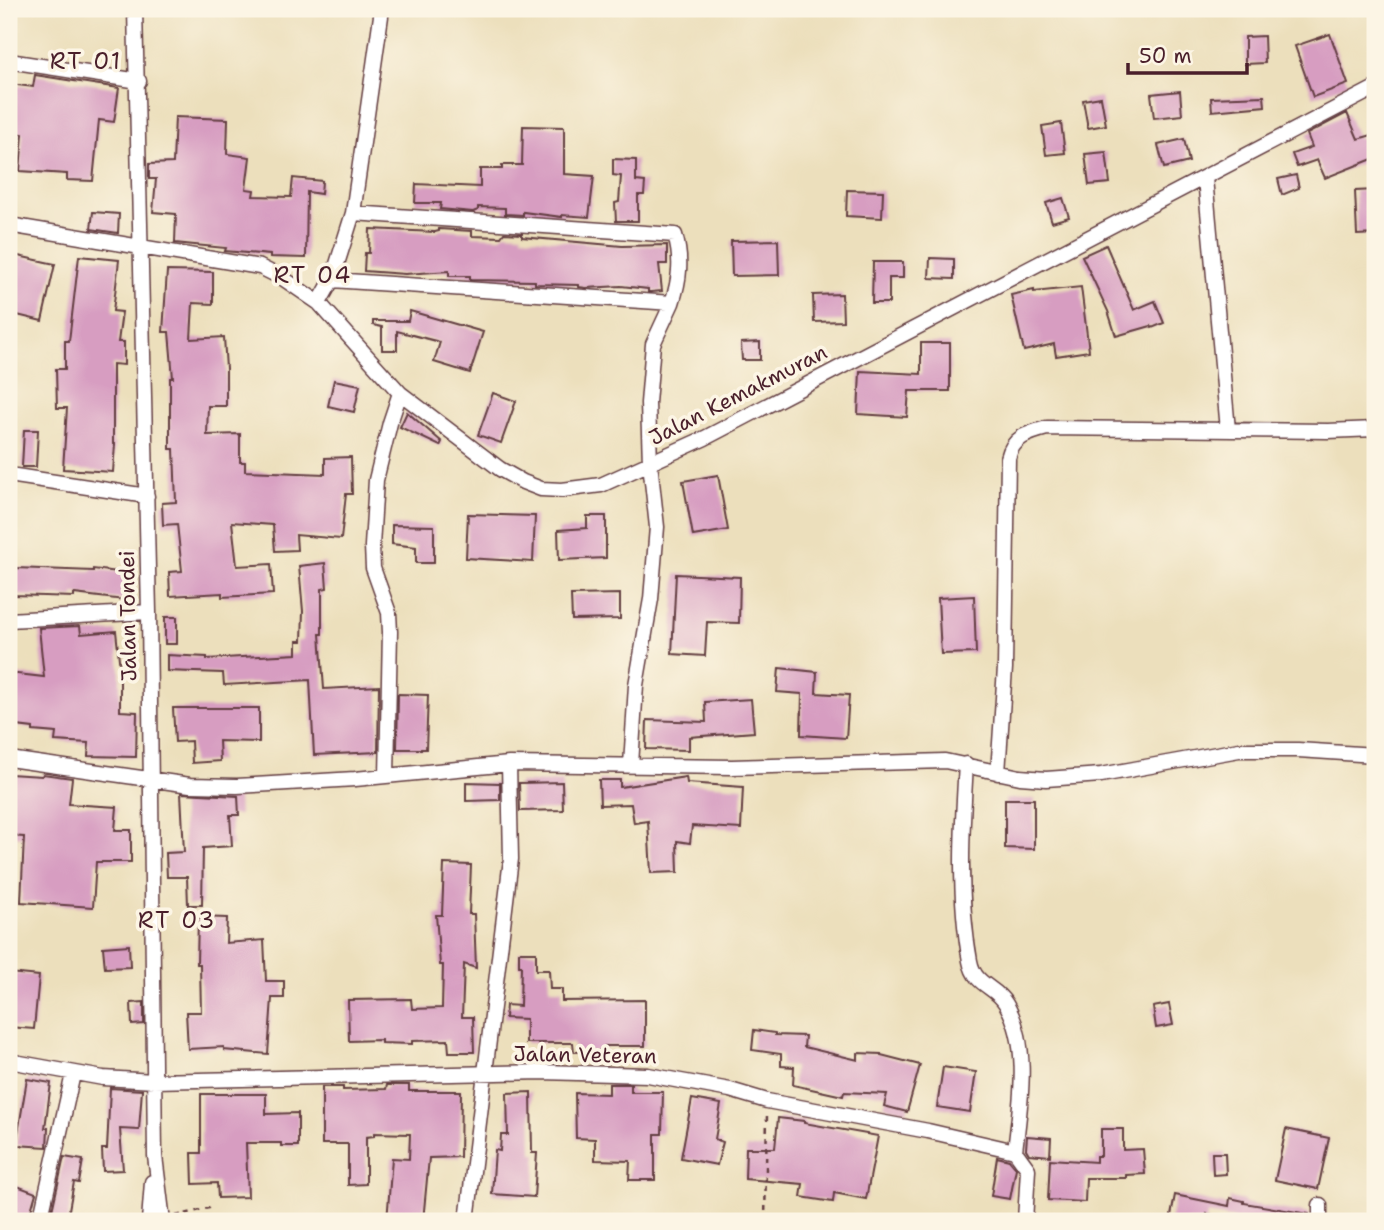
<svg xmlns="http://www.w3.org/2000/svg" width="1384" height="1230" font-family="'Shantell Sans',sans-serif">
	<style>
		.building { fill: #d79dc1 }
		.lines { fill: none; stroke-linecap: round; stroke-linejoin: round }
		.street-casing { stroke: #623c41; stroke-width: 17 }
		.path { stroke: #623c41; stroke-width: 2.5; stroke-dasharray: 5 5; stroke-linecap: butt }
		.street { stroke: #fff; stroke-width: 14 }
		.labels { text-anchor: middle; dominant-baseline: central; stroke-width: 7; stroke-linejoin: round; paint-order: stroke }
		.street-label { font-size: 21px; fill: #4a1f2b; stroke: #fcf5e5 }
		.neighbourhood-label { font-size: 23px; letter-spacing: 2px; fill: #4a1f2b; stroke: #fcf5e5 }
	</style>
	<rect width="100%" height="100%" fill="#fcf5e5"/>
	<filter id="ink" filterUnits="userSpaceOnUse"><feTurbulence type="fractalNoise" baseFrequency=".0143" numOctaves="2"/><feDisplacementMap in="SourceGraphic" scale="14" xChannelSelector="R" yChannelSelector="G"/><feConvolveMatrix kernelMatrix="1 2 1 2 8 2 1 2 1" color-interpolation-filters="sRGB"/></filter>
	<filter id="wash" filterUnits="userSpaceOnUse"><feTurbulence type="fractalNoise" baseFrequency=".00686" numOctaves="4" result="noise"/><feDisplacementMap in="SourceGraphic" scale="28" xChannelSelector="R" yChannelSelector="G"/><feGaussianBlur stdDeviation="1.57" result="paint"/><feColorMatrix in="noise" values="0 0 0 0 0 0 0 0 0 0 0 0 0 0 0 0 0 1.4 0 .05"/><feComposite in="paint" operator="in"/></filter>
	<g filter="url(#wash)">
		<rect width="100%" height="100%" fill="#ecdfbc"/>
		<g id="blocks">
			<!-- building -->
			<path class="building" d="M1330,34L1348,84L1313,97L1295,46Z
				M1264,36L1265,63L1245,64V37Z
				M35,75L119,88L114,122L99,120L93,181L67,180V174L20,171L23,134L9,132V84L33,87Z
				M1180,91L1182,115L1154,118L1151,94Z
				M1264,96L1265,106L1212,111L1211,98Z
				M1101,97L1106,125L1088,128L1083,100Z
				M1347,113L1358,139L1375,134V158L1325,178L1317,160L1297,167L1292,154L1312,147L1307,134Z
				M175,117L228,119L227,154L250,157L246,189L254,190L253,196L291,197L293,178L322,181L321,194L307,192L306,258L270,257V255L225,251L226,248L175,243L176,214L153,212L156,179H149V164L173,163Z
				M1061,123L1065,153L1046,155L1042,126Z
				M523,126L564,127V174L594,176L589,217L562,215V217L523,212V215L505,214V208L478,207V210L473,212L440,209L441,203H415L416,184L480,187V169H502V165H522Z
				M1184,139L1189,162L1164,168L1158,145Z
				M1106,152L1110,183L1089,185L1085,154Z
				M613,159L636,160V181L645,182L644,195H638V221H616L615,203L619,202L621,176L613,175Z
				M1296,175L1299,188L1282,195L1278,179Z
				M847,190L883,191L882,218L846,216Z
				M1375,190V234L1357,235L1355,191Z
				M1063,198L1069,217L1052,222L1046,203Z
				M93,212L119,214L118,233L91,229Z
				M370,229L435,232L439,231V229L472,231V236L501,237L504,233L522,234V237L622,246L667,245V264H659L662,291L651,292H648V289L621,286L586,288L579,287V285L535,284V281L470,280V276H449V271L405,274L364,271L365,253H369Z
				M778,240L779,275L732,276L731,241Z
				M1106,245L1134,310L1155,301L1164,323L1152,328L1151,326L1116,336L1108,311L1082,256Z
				M9,254L55,264L42,321L9,313Z
				M79,256L119,260L113,311L122,312L118,342H124V365L113,364V444H115L113,472L63,469L67,408H57L56,369H65V341H69Z
				M930,258L954,259V279L929,278Z
				M873,262H903V278H889V303H872Z
				M167,271L213,272V304L193,303L191,339L224,337L226,369V406H208L207,435L240,434V462H245V471L325,474V458L351,457L352,494H346L341,539L296,535L297,550L275,551L273,525L232,522L237,566L271,564L273,594L222,597V593L170,596L169,572L182,571L177,524L163,525L162,503L176,502L174,449H170V378H173L169,332H163Z
				M1081,287L1089,351L1056,356L1054,344L1024,351L1011,295L1034,290V292Z
				M842,294L843,321L814,322L813,295Z
				M410,311L483,332L470,373L434,362L440,342L397,331V350H382V327L373,325V321H408Z
				M760,342V360H742L741,343Z
				M921,343H950V391H909L907,417L858,414L860,371L921,374Z
				M334,380L360,385L354,412L328,406Z
				M493,393L516,401L501,443L478,435Z
				M407,412L442,442L440,446L400,427Z
				M24,430H38L36,467H22Z
				M718,475L728,530L693,536L683,481Z
				M468,514L535,516L533,562L466,558Z
				M587,516H606V558L559,560L558,530L587,528Z
				M392,525L434,526V563H416V547L392,544Z
				M325,563L327,588L322,589V634H320L324,689L379,686L378,752L314,755L310,680L224,685L223,673L167,671V655L207,657V659L297,654V641H302L303,611L299,566Z
				M15,568L93,571V569L127,573L124,600L74,594V597L14,595Z
				M676,574L740,577L739,623L707,622L705,656L672,654Z
				M620,594V619L572,620L571,595Z
				M974,596L976,653L941,654L938,598Z
				M165,617H177V644H165Z
				M80,626L81,634L116,631L120,669V711L137,712L136,757L88,756L89,743L55,741L56,733L33,731V728L9,725V673L44,677L39,628Z
				M779,668L817,672L816,693L849,695L846,738L801,735L802,694L777,692Z
				M398,694L428,695L426,749H397Z
				M751,699L754,732L689,737V750L646,749L647,720L706,722L705,702Z
				M173,708H259V742L219,741L220,761L192,763L191,741L175,742Z
				M9,774L42,776L43,774L72,778L69,804L117,807L115,830H131V862H96L93,907L21,902L24,837L9,836Z
				M686,777L687,783L743,787L741,829L692,826L690,843L677,841L678,872L651,873L648,821L634,823L631,804L600,805L599,780H620V787Z
				M466,782L500,783V800L466,801Z
				M562,782L563,810L520,811L519,783Z
				M181,793L238,796L239,815H230L232,846L203,848L202,905H188L187,877H167L166,853L184,852Z
				M1005,799H1034V849L1005,848Z
				M444,864L471,865L469,914H474L476,968L464,964L462,1017H473L474,1052H449L448,1040L412,1041V1044L381,1043V1040L349,1041L348,1000L411,999L412,1009L442,1008L443,965H440L436,915H442Z
				M198,917L227,918L226,943L264,940L266,981H284V998H272L268,1054L224,1050V1047L188,1049L186,1012H201L200,964H197Z
				M129,945L130,967L105,968L103,947Z
				M519,952H536V970H549L550,989H562V1001L645,1000V1046H605V1051L574,1052L573,1043H526V1019L505,1018L506,1005L520,1006L521,966H519Z
				M9,973L39,976L34,1029L9,1027Z
				M144,1002V1024L132,1025L131,1003Z
				M1169,1004L1173,1025L1156,1028L1153,1007Z
				M754,1030L775,1033V1035L805,1036L804,1047L858,1060V1053L881,1054V1055L920,1065L907,1112L884,1106L887,1094L844,1092L843,1096L793,1085L794,1067L781,1066V1054L752,1050Z
				M943,1067L976,1072L970,1112L937,1107Z
				M27,1079L51,1083L45,1128H48L47,1147L16,1145Z
				M609,1084H631V1092H663L662,1134H655V1180H629L630,1161L595,1160V1139L576,1138L575,1093L609,1094Z
				M387,1085H409V1091H461L460,1157L429,1158L423,1221H387L392,1158L409,1159L410,1134L374,1133V1136L366,1137V1184L348,1185V1144H322V1087H343V1090L386,1089Z
				M110,1088L142,1090L139,1130L120,1129L123,1170L103,1171L102,1149H107Z
				M531,1092L532,1153H537L534,1197L492,1194L495,1150L500,1151L501,1135H508L507,1093Z
				M201,1094H266V1114L298,1113V1146H281V1143H246L248,1197L218,1198L217,1183L193,1184L192,1153H201Z
				M692,1099L721,1104L715,1139L723,1142L717,1165L681,1158Z
				M778,1118L804,1121V1123L878,1136L866,1199L834,1193L833,1202L801,1197L803,1184L745,1179L746,1148H775Z
				M1101,1129H1123V1150L1143,1149L1145,1174L1126,1175V1178H1086L1085,1202L1048,1200L1050,1159L1096,1162V1156H1101Z
				M1286,1129L1329,1138L1318,1189L1275,1180Z
				M1027,1136L1051,1138L1050,1156L1029,1154L1026,1149Z
				M1212,1153H1225L1226,1174L1213,1175Z
				M64,1157L83,1160L79,1183L74,1182L67,1221H57L50,1220Z
				M997,1157L1009,1160L1016,1168L1010,1199L991,1196Z
				M9,1183L36,1193L28,1221L9,1219Z
				M1175,1195L1229,1206L1230,1198L1244,1201V1203L1309,1214V1221H1247L1207,1214L1206,1221H1170Z"/>
		</g>
	</g>
	<g filter="url(#ink)">
		<use href="#blocks" fill-opacity="0" stroke="#623c41" stroke-width="2"/>
		<g class="lines">
			<defs>
				<path id="street" d="M135,9L149,612L155,1156L163,1221
					M9,61L139,81
					M1205,178L1228,430
					M353,213L675,235C682,259 680,279 672,303
					M9,225L260,267L284,279L319,303L400,393L500,469L523,482L541,489L562,490L601,485L705,438L1375,88
					M332,280L672,303L653,344L648,403L650,463L657,527L651,599L636,685L631,765
					M319,303L332,280L353,213L382,9
					M9,475L147,496
					M9,620L149,612
					M9,759L190,785L237,786L355,779L509,764L732,767L945,761L1020,777L1046,779L1101,775L1239,750H1298L1375,755
					M966,764C962,829 958,896 970,961C975,987 995,985 1006,1004C1031,1046 1020,1105 1015,1151
					M998,773L1005,668L1008,458C1013,437 1028,433 1047,428L1328,431L1375,429
					M387,776L390,632L389,613L373,568L372,546L376,480L390,423L400,393
					M9,1061L103,1078L154,1081L542,1072L648,1075L730,1090L767,1101L928,1131L1015,1151L1028,1169L1025,1221
					M40,1221L73,1074
					M149,1221L152,1182
					M467,1221L511,859L509,764
					M1320,1221V1205"/>
			</defs>
			<!-- street casing -->
			<use href="#street" class="street-casing"/>
			<!-- path -->
			<path class="path" d="M176,1216L213,1207
				M765,1221L767,1114"/>
			<!-- street -->
			<use href="#street" class="street"/>
		</g>
	</g>
	<g class="labels">
		<!-- street labels -->
		<g class="street-label">
			<text transform="translate(738 395) rotate(-27)">Jalan Kemakmuran</text>
			<text transform="translate(128 616) rotate(-91)">Jalan Tondei</text>
			<text transform="translate(585 1055) rotate(1)">Jalan Veteran</text>
		</g>
		<!-- neighbourhood labels -->
		<g class="neighbourhood-label">
			<text x="86" y="61">RT 01</text>
			<text x="313" y="275">RT 04</text>
			<text x="177" y="920">RT 03</text>
		</g>
	</g>
	<!-- margin -->
	<rect width="1384" height="1230" fill="none" stroke="#fcf5e5" stroke-width="35"/>
	<!-- scale -->
	<path d="M1128 63v10h119v-10" fill="none" stroke="#4a1f2b" stroke-width="3.5"/>
	<text x="1139" y="63" font-size="21" fill="#4a1f2b" stroke="#fcf5e5" stroke-width="5" paint-order="stroke">50 m</text>
</svg>
